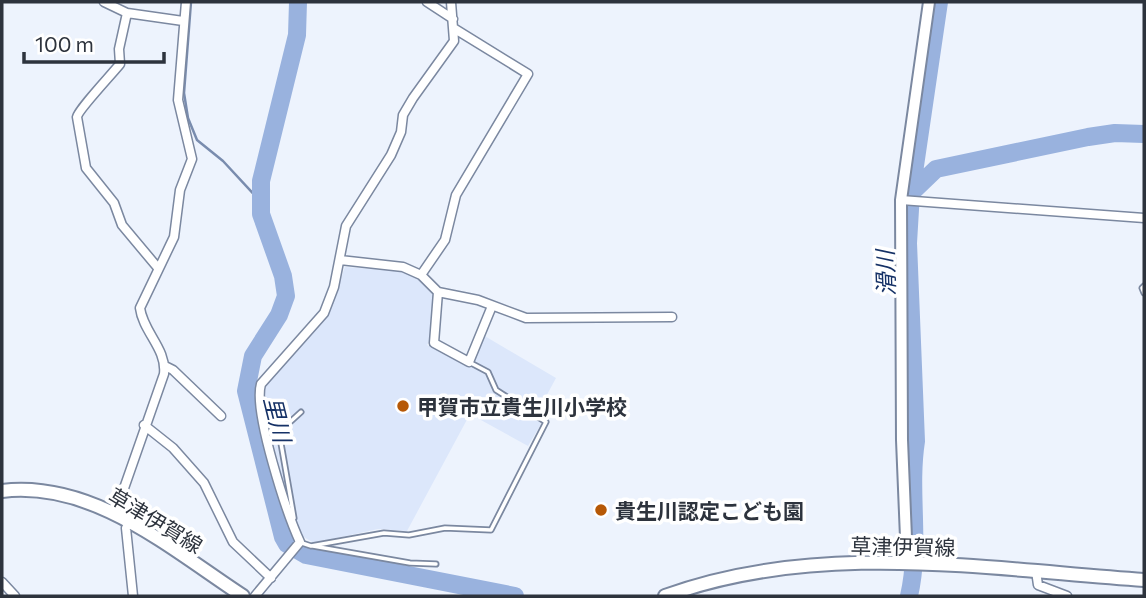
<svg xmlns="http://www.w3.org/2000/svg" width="1146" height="598" font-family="Commissioner,'Noto Sans JP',sans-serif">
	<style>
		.built { fill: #dce7fb }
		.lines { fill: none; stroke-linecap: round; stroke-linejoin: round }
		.stream { stroke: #798cae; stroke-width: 2.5 }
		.river { stroke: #99b2de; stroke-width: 18 }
		.lane-casing { stroke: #7b88a0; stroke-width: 7 }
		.street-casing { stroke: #7b88a0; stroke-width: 11 }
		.secondary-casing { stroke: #7b88a0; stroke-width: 14 }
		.primary-casing { stroke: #7b88a0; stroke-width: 16 }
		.lane { stroke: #fff; stroke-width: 3.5 }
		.street { stroke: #fff; stroke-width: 8 }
		.secondary { stroke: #fff; stroke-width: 10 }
		.primary { stroke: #fff; stroke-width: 12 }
		.poi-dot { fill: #b65806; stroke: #fff; stroke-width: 2.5 }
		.labels { text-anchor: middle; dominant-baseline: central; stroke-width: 7; stroke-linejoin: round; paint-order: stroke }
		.poi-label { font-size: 21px; font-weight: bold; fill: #2d333d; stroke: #fff; text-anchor: start }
		.street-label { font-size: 21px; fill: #2d333d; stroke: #fff }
		.water-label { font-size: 23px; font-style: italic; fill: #153166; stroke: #fff }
	</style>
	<rect width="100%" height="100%" fill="#edf3fd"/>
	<!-- built -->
	<path class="built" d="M345,267L402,271L419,279L434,294L432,337L427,345L472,367L483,335L556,378L535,417L541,424L528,446L470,414L407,531L378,529L314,543L302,536L287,501L263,398L267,383L327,316Z"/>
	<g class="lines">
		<!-- stream -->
		<path class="stream" d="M191,2L184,93L188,118L197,140L223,161L261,202"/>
		<!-- river -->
		<path class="river" d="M298,2L297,35L261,181V214L283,276L286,296L279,315L253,356L246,391L283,537L287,544L306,555L515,596
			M911,193L939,2
			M909,596C921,545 908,492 916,441L908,243L911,193L936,169L1088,137L1115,133L1144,134"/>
		<defs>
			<path id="lane" d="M1144,286L1142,288L1144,293
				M294,518L279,432L301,412
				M302,543L311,546L384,533L409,535L445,528L491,530L546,422L496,390L488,372L469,362
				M313,546L410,563L436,564"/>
			<path id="street" d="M104,2L127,13L183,21
				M427,2L453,19
				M127,13L119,49L120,64C112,74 78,110 77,117L86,168L114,203L122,225L158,268
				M901,200L1144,218
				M340,260L403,267L421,275L438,292L478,300L526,318L672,317
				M421,275L445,240L456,195L528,74L455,29
				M438,292L434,343L469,362L492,306
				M165,366L173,370L221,416
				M144,425L173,448L204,483L233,542L271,578
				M115,514L164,374C167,349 143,332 140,308L174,237L180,190L192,159L178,100L186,2
				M130,523L126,528L133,596
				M1036,571L1038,585L1067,596
				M2,582L15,596
				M255,596L300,542C287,514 253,411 261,384L324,313L334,287L346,226L391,155L401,132L403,115L413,98L454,41L451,2"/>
			<path id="secondary" d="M907,562L902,440L901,200L929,2"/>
			<path id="primary" d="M2,491C93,480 171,549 243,596
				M665,596C819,540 985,569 1144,580"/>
		</defs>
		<!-- lane casing -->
		<use href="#lane" class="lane-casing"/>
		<!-- street casing -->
		<use href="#street" class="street-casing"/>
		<!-- secondary casing -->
		<use href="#secondary" class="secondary-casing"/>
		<!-- primary casing -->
		<use href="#primary" class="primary-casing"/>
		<!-- lane -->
		<use href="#lane" class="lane"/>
		<!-- street -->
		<use href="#street" class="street"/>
		<!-- secondary -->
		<use href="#secondary" class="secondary"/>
		<!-- primary -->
		<use href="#primary" class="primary"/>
	</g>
	<!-- markers -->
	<g class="poi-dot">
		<circle cx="403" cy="406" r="7"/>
		<circle cx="601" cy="510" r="7"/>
	</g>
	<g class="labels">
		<!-- poi labels -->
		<g class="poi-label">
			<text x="417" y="406">甲賀市立貴生川小学校</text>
			<text x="615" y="510">貴生川認定こども園</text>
		</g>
		<!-- street labels -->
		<g class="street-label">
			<text transform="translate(156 520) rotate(31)">草津伊賀線</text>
			<text transform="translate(903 546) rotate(1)">草津伊賀線</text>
		</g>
		<!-- water labels -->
		<g class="water-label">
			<text transform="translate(885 273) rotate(-92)">滑川</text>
			<text transform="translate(278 419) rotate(76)">里川</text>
		</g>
	</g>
	<!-- border -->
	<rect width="1146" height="598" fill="none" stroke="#2d333d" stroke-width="7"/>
	<!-- scale -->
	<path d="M24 52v10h140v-10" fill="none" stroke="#2d333d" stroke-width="3.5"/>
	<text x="35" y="52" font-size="21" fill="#2d333d" stroke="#ffffff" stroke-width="5" paint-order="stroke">100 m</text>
</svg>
